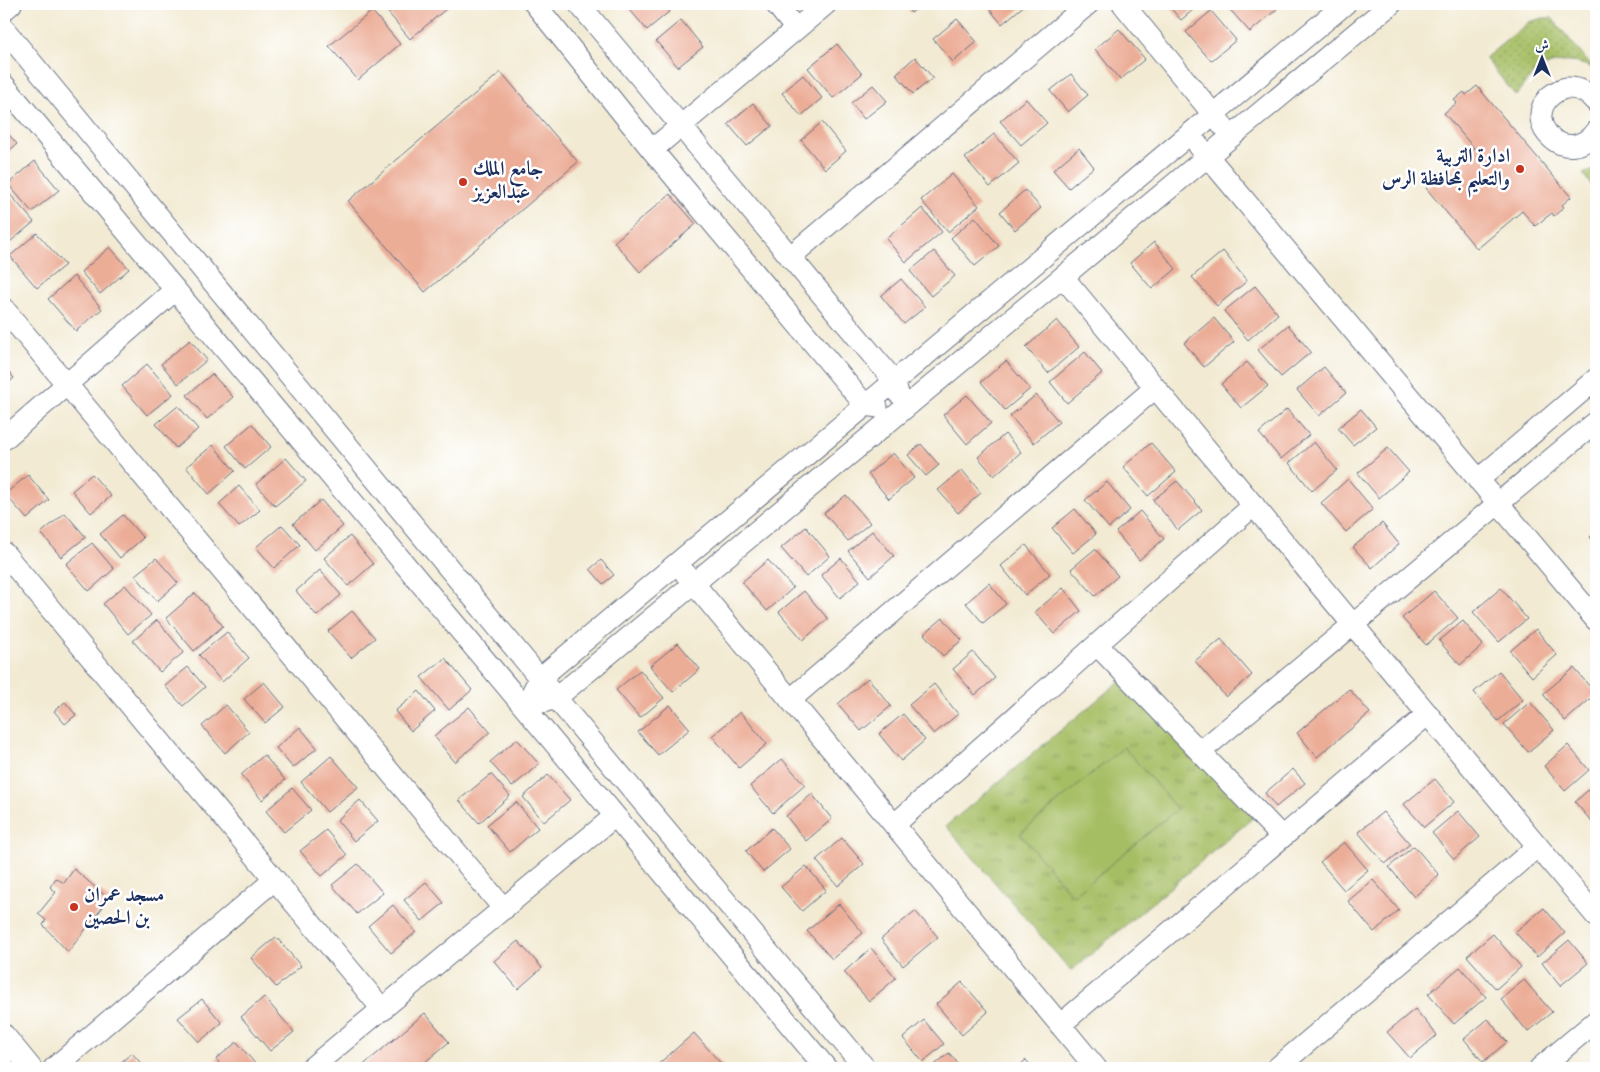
<svg xmlns="http://www.w3.org/2000/svg" width="1600" height="1072" font-family="'Sorts Mill Goudy',Amiri,serif">
	<style>
		.grass { fill: url(#grass-dots); stroke: #607660 }
		.park { fill: url(#park-tufts); stroke: #607660 }
		.pitch { fill: #a6be63; stroke: #607660 }
		.building { fill: #ecad97 }
		.lines { fill: none; stroke-linecap: round; stroke-linejoin: round }
		.minor-casing { stroke: #667087; stroke-width: 23 }
		.minor { stroke: #fff; stroke-width: 21 }
		.poi-dot { fill: #c8321e; stroke: #fff; stroke-width: 2 }
		.labels { text-anchor: middle; dominant-baseline: central; stroke-width: 5; stroke-linejoin: round; paint-order: stroke }
		.poi-label { font-size: 20px; font-weight: bold; fill: #1b2f5e; stroke: #fff; text-anchor: start }
	</style>
	<defs>
		<pattern id="grass-dots" width="8" height="8" patternUnits="userSpaceOnUse" patternTransform="scale(1.25)"><rect width="8" height="8" fill="#a6be63"/><path d="M2 2h.1M6 6h.1" fill="none" stroke="#869b55" stroke-width="1.8" stroke-linecap="round"/></pattern>
		<pattern id="park-tufts" width="24" height="20" patternUnits="userSpaceOnUse" patternTransform="scale(1.25)"><rect width="24" height="20" fill="#a6be63"/><path d="M3 7l-1-3M5 7V3M7 7l1-3M15 17l-1-3M17 17v-4M19 17l1-3" fill="none" stroke="#869b55"/></pattern>
	</defs>
	<rect width="100%" height="100%" fill="#fff"/>
	<filter id="ink" filterUnits="userSpaceOnUse"><feTurbulence type="fractalNoise" baseFrequency=".02" numOctaves="2"/><feDisplacementMap in="SourceGraphic" scale="10" xChannelSelector="R" yChannelSelector="G"/><feConvolveMatrix kernelMatrix="1 2 1 2 8 2 1 2 1" color-interpolation-filters="sRGB"/></filter>
	<filter id="wash" filterUnits="userSpaceOnUse"><feTurbulence type="fractalNoise" baseFrequency=".0096" numOctaves="4" result="noise"/><feDisplacementMap in="SourceGraphic" scale="20" xChannelSelector="R" yChannelSelector="G"/><feGaussianBlur stdDeviation="1.12" result="paint"/><feColorMatrix in="noise" values="0 0 0 0 0 0 0 0 0 0 0 0 0 0 0 0 0 1.4 0 .05"/><feComposite in="paint" operator="in"/></filter>
	<g filter="url(#wash)">
		<rect width="100%" height="100%" fill="#f2ead2"/>
		<!-- grass -->
		<path class="grass" d="M1543,18H1552L1593,68C1558,53 1534,66 1516,96L1485,58L1529,22Z
			M1596,169V191L1583,174Z"/>
		<!-- park -->
		<path class="park" d="M1121,680L1254,817L1071,971L946,826Z"/>
		<!-- pitch -->
		<path class="pitch" d="M1124,747L1177,809L1073,896L1020,834Z"/>
		<g id="blocks">
			<!-- building -->
			<path class="building" d="M381,4H452L410,39Z
				M625,4H664L670,11L647,30Z
				M903,4H922L911,13Z
				M985,4H1026L1002,24Z
				M1167,4H1200L1181,20Z
				M1225,4H1273L1277,9L1250,32Z
				M372,11L400,44L358,80L329,46Z
				M1211,11L1236,40L1211,61L1186,32Z
				M957,19L977,42L953,62L933,39Z
				M681,20L703,47L678,67L656,41Z
				M1119,29L1145,59L1120,80L1095,49Z
				M837,44L862,74L833,98L808,68Z
				M915,57L933,78L913,94L896,74Z
				M501,72L578,162L425,292L348,201Z
				M1071,74L1088,95L1068,112L1050,91Z
				M803,75L822,98L801,116L782,93Z
				M873,85L887,101L864,119L851,103Z
				M1477,86L1571,197L1562,205L1564,207L1554,216L1552,213L1535,226L1522,211L1477,249L1426,188L1474,148L1444,113L1457,103L1454,100L1464,92L1466,95Z
				M1026,99L1047,123L1021,145L1000,121Z
				M753,103L772,126L747,146L728,124Z
				M822,122L846,151L825,169L801,140Z
				M4,129L17,144L4,155Z
				M994,134L1019,163L990,187L965,158Z
				M1079,148L1094,167L1069,188L1053,170Z
				M35,161L59,190L32,212L8,184Z
				M952,174L979,206L948,232L921,200Z
				M1025,190L1041,208L1015,230L1000,212Z
				M8,192L34,222L5,246L4,196Z
				M670,194L696,224L640,272L614,242Z
				M922,208L942,232L906,262L886,239Z
				M975,217L999,246L975,266L951,238Z
				M37,233L65,265L37,288L10,256Z
				M1154,242L1176,269L1152,289L1130,263Z
				M110,247L129,269L100,294L81,272Z
				M934,251L955,276L931,296L910,271Z
				M1223,251L1247,281L1217,306L1192,277Z
				M74,276L102,309L76,331L48,299Z
				M901,279L925,307L904,324L881,296Z
				M1255,286L1278,314L1248,340L1224,311Z
				M1214,318L1234,342L1204,367L1184,343Z
				M1057,320L1079,347L1048,373L1026,347Z
				M1288,325L1311,352L1281,377L1258,350Z
				M190,340L207,360L178,384L161,364Z
				M1085,352L1102,373L1067,403L1050,382Z
				M1006,361L1030,389L1005,410L981,382Z
				M1247,362L1268,386L1241,408L1221,384Z
				M147,364L173,394L147,415L122,386Z
				M4,366L14,378L4,387Z
				M1324,367L1346,393L1319,416L1297,390Z
				M212,374L233,397L207,419L187,395Z
				M967,395L991,423L967,444L943,415Z
				M1036,395L1059,422L1034,443L1010,416Z
				M178,406L198,429L176,448L156,424Z
				M1287,409L1309,435L1281,459L1259,433Z
				M1361,409L1376,427L1353,445L1338,428Z
				M252,424L271,447L245,469L226,446Z
				M1005,434L1021,452L994,476L978,457Z
				M1314,442L1337,470L1312,491L1289,463Z
				M1151,443L1176,472L1148,496L1123,467Z
				M921,444L939,465L926,476L908,455Z
				M213,445L235,471L209,494L186,467Z
				M1388,448L1409,472L1379,498L1358,473Z
				M893,453L914,478L889,499L868,474Z
				M286,458L306,481L275,506L256,484Z
				M962,470L981,493L958,513L938,490Z
				M92,474L111,496L91,513L72,491Z
				M28,475L49,500L27,519L5,494Z
				M1348,479L1373,509L1346,532L1321,503Z
				M1177,481L1202,510L1178,530L1153,500Z
				M1107,482L1130,510L1109,528L1085,500Z
				M239,486L260,510L239,527L219,504Z
				M846,495L870,523L848,541L824,513Z
				M321,500L343,526L315,550L293,524Z
				M1075,509L1096,534L1073,553L1052,528Z
				M1140,511L1164,539L1139,560L1116,532Z
				M65,513L86,537L61,557L41,533Z
				M123,515L143,538L120,558L100,534Z
				M1382,523L1399,544L1372,568L1353,547Z
				M282,525L300,545L274,568L256,547Z
				M806,527L830,556L806,577L781,548Z
				M872,531L894,556L870,577L848,551Z
				M1596,532V544L1590,537Z
				M350,536L373,564L348,586L324,558Z
				M92,543L114,569L89,591L66,564Z
				M1026,545L1050,574L1025,595L1001,566Z
				M1095,549L1118,576L1095,596L1071,569Z
				M156,558L178,583L157,601L135,575Z
				M841,558L860,581L840,598L821,575Z
				M601,560L614,575L603,584L590,569Z
				M768,560L793,588L767,611L742,582Z
				M320,570L341,595L317,616L296,591Z
				M989,583L1006,604L983,623L966,603Z
				M125,585L151,615L128,634L103,604Z
				M1063,588L1081,611L1054,634L1035,612Z
				M1501,588L1527,619L1499,642L1473,612Z
				M804,591L828,619L803,640L779,612Z
				M1434,591L1458,618L1426,645L1402,618Z
				M195,593L223,626L194,651L166,618Z
				M352,611L375,638L351,658L328,631Z
				M943,618L962,640L943,656L924,634Z
				M157,620L184,652L160,672L133,641Z
				M1463,621L1483,645L1460,665L1439,641Z
				M1536,629L1557,655L1532,677L1510,651Z
				M227,632L249,658L222,682L199,655Z
				M1221,639L1252,675L1226,697L1195,661Z
				M678,643L700,669L673,692L650,666Z
				M973,652L995,678L975,695L953,669Z
				M445,658L472,690L449,710L421,677Z
				M188,667L205,687L183,706L165,686Z
				M1574,668L1596,694L1565,721L1543,694Z
				M640,670L664,698L640,718L616,690Z
				M1499,671L1523,700L1498,721L1474,692Z
				M868,678L891,706L861,731L838,704Z
				M264,682L285,707L265,723L244,699Z
				M934,684L958,714L934,734L909,705Z
				M1349,689L1370,713L1317,757L1297,733Z
				M419,691L435,711L411,731L395,711Z
				M65,702L76,715L65,724L54,711Z
				M1530,702L1554,730L1528,752L1504,724Z
				M226,705L249,732L225,753L202,726Z
				M670,705L690,729L658,755L638,732Z
				M469,707L490,732L455,762L434,736Z
				M740,712L767,744L739,768L712,736Z
				M903,714L925,740L901,761L879,734Z
				M300,727L317,748L293,768L276,748Z
				M517,739L539,764L512,787L490,762Z
				M1568,745L1589,770L1565,791L1544,766Z
				M264,755L285,780L262,800L241,775Z
				M331,756L358,787L327,812L301,782Z
				M782,759L805,785L773,813L750,786Z
				M1293,769L1305,783L1276,807L1265,793Z
				M491,774L510,796L479,823L459,800Z
				M548,775L570,800L544,822L523,797Z
				M1435,779L1454,802L1424,827L1404,804Z
				M1596,783V827L1575,802Z
				M292,788L311,810L284,832L266,811Z
				M812,794L832,819L806,841L786,816Z
				M360,800L378,821L354,841L337,820Z
				M516,802L538,828L510,852L487,825Z
				M1458,811L1480,837L1454,859L1432,833Z
				M1383,812L1410,844L1385,864L1358,832Z
				M772,828L790,849L763,872L746,851Z
				M326,830L347,855L322,876L300,851Z
				M842,838L864,864L838,886L816,860Z
				M1344,842L1368,870L1344,890L1320,862Z
				M1414,846L1439,875L1414,897L1389,867Z
				M358,864L383,893L357,914L332,885Z
				M806,866L826,890L802,911L781,887Z
				M74,869L109,899L68,952L43,925L46,920L38,914L56,892L50,887L56,878L64,883Z
				M1373,880L1399,910L1374,932L1348,901Z
				M426,882L444,903L422,921L404,900Z
				M839,904L863,933L832,959L807,931Z
				M393,905L416,932L391,953L368,926Z
				M1544,908L1565,933L1537,957L1515,932Z
				M915,911L938,937L903,966L881,939Z
				M1493,934L1521,967L1496,989L1467,956Z
				M276,937L301,966L276,987L251,958Z
				M1569,940L1588,963L1560,986L1542,963Z
				M518,941L542,968L518,989L494,961Z
				M871,948L896,978L869,1001L844,972Z
				M1460,967L1486,997L1454,1024L1428,994Z
				M1524,980L1552,1012L1528,1032L1501,999Z
				M962,982L988,1012L962,1035L936,1004Z
				M264,997L294,1032L270,1051L241,1017Z
				M202,999L222,1023L199,1042L178,1018Z
				M1415,1009L1437,1035L1410,1058L1387,1032Z
				M425,1013L449,1042L418,1068H360Z
				M1488,1019L1507,1042L1483,1062L1464,1039Z
				M924,1020L944,1044L923,1062L903,1038Z
				M694,1033L725,1068H654Z
				M237,1042L257,1066L254,1068H223L216,1059Z
				M132,1053L145,1068H114Z
				M949,1053L962,1068H931Z
				M1026,1060L1033,1068H1016Z"/>
		</g>
	</g>
	<g filter="url(#ink)">
		<use href="#blocks" fill-opacity="0" stroke="#667087" stroke-width="1"/>
		<g class="lines">
			<defs>
				<path id="minor" d="M535,4L652,150L865,405L877,407
					M579,4L894,381L898,393
					M776,4L796,29
					M1123,4L1222,125
					M4,10L11,4
					M4,29L556,698L865,1068
					M4,85L826,1068
					M1596,102C1588,92 1579,87 1566,88C1560,89 1554,93 1549,97C1522,126 1569,168 1596,131
					M1199,146L1596,620
					M652,150L826,4
					M790,257L1088,4
					M1063,277L1596,916
					M4,309L504,909
					M4,439L175,290
					M1478,480L1596,379
					M4,553L383,1010
					M685,573L1096,1068
					M1097,645L1282,837
					M533,691L540,678L1345,4
					M790,700L1155,388
					M543,702L556,698L1391,4
					M1200,752L1596,422
					M894,825L1254,505
					M1060,1025L1428,714
					M4,1035L31,1068
					M54,1068L274,880
					M311,1068L615,816
					M1277,1068L1538,846
					M1540,1068L1596,1021"/>
			</defs>
			<!-- minor casing -->
			<use href="#minor" class="minor-casing"/>
			<!-- minor -->
			<use href="#minor" class="minor"/>
		</g>
	</g>
	<!-- markers -->
	<g class="poi-dot">
		<circle cx="1520" cy="169" r="5"/>
		<circle cx="463" cy="182" r="5"/>
		<circle cx="74" cy="907" r="5"/>
	</g>
	<g class="labels">
		<!-- poi labels -->
		<g class="poi-label">
			<text x="1510" y="157" text-anchor="end">ادارة التربية<tspan x="1510" dy="23">والتعليم بمحافظة الرس</tspan></text>
			<text x="473" y="170">جامع الملك<tspan x="473" dy="23">عبدالعزيز</tspan></text>
			<text x="84" y="896">مسجد عمران<tspan x="84" dy="23">بن الحصين</tspan></text>
		</g>
	</g>
	<!-- margin -->
	<rect width="1600" height="1072" fill="none" stroke="#fff" stroke-width="20"/>
	<!-- north arrow -->
	<g transform="translate(1542 58)" stroke="#ffffff" stroke-width="4" paint-order="stroke">
	<path d="M0-4L9 19L0 12L-9 19Z" fill="#1b2f5e"/>
	<text y="-8" font-size="14" font-weight="bold" text-anchor="middle" fill="#1b2f5e">ش</text>
	</g>
</svg>
